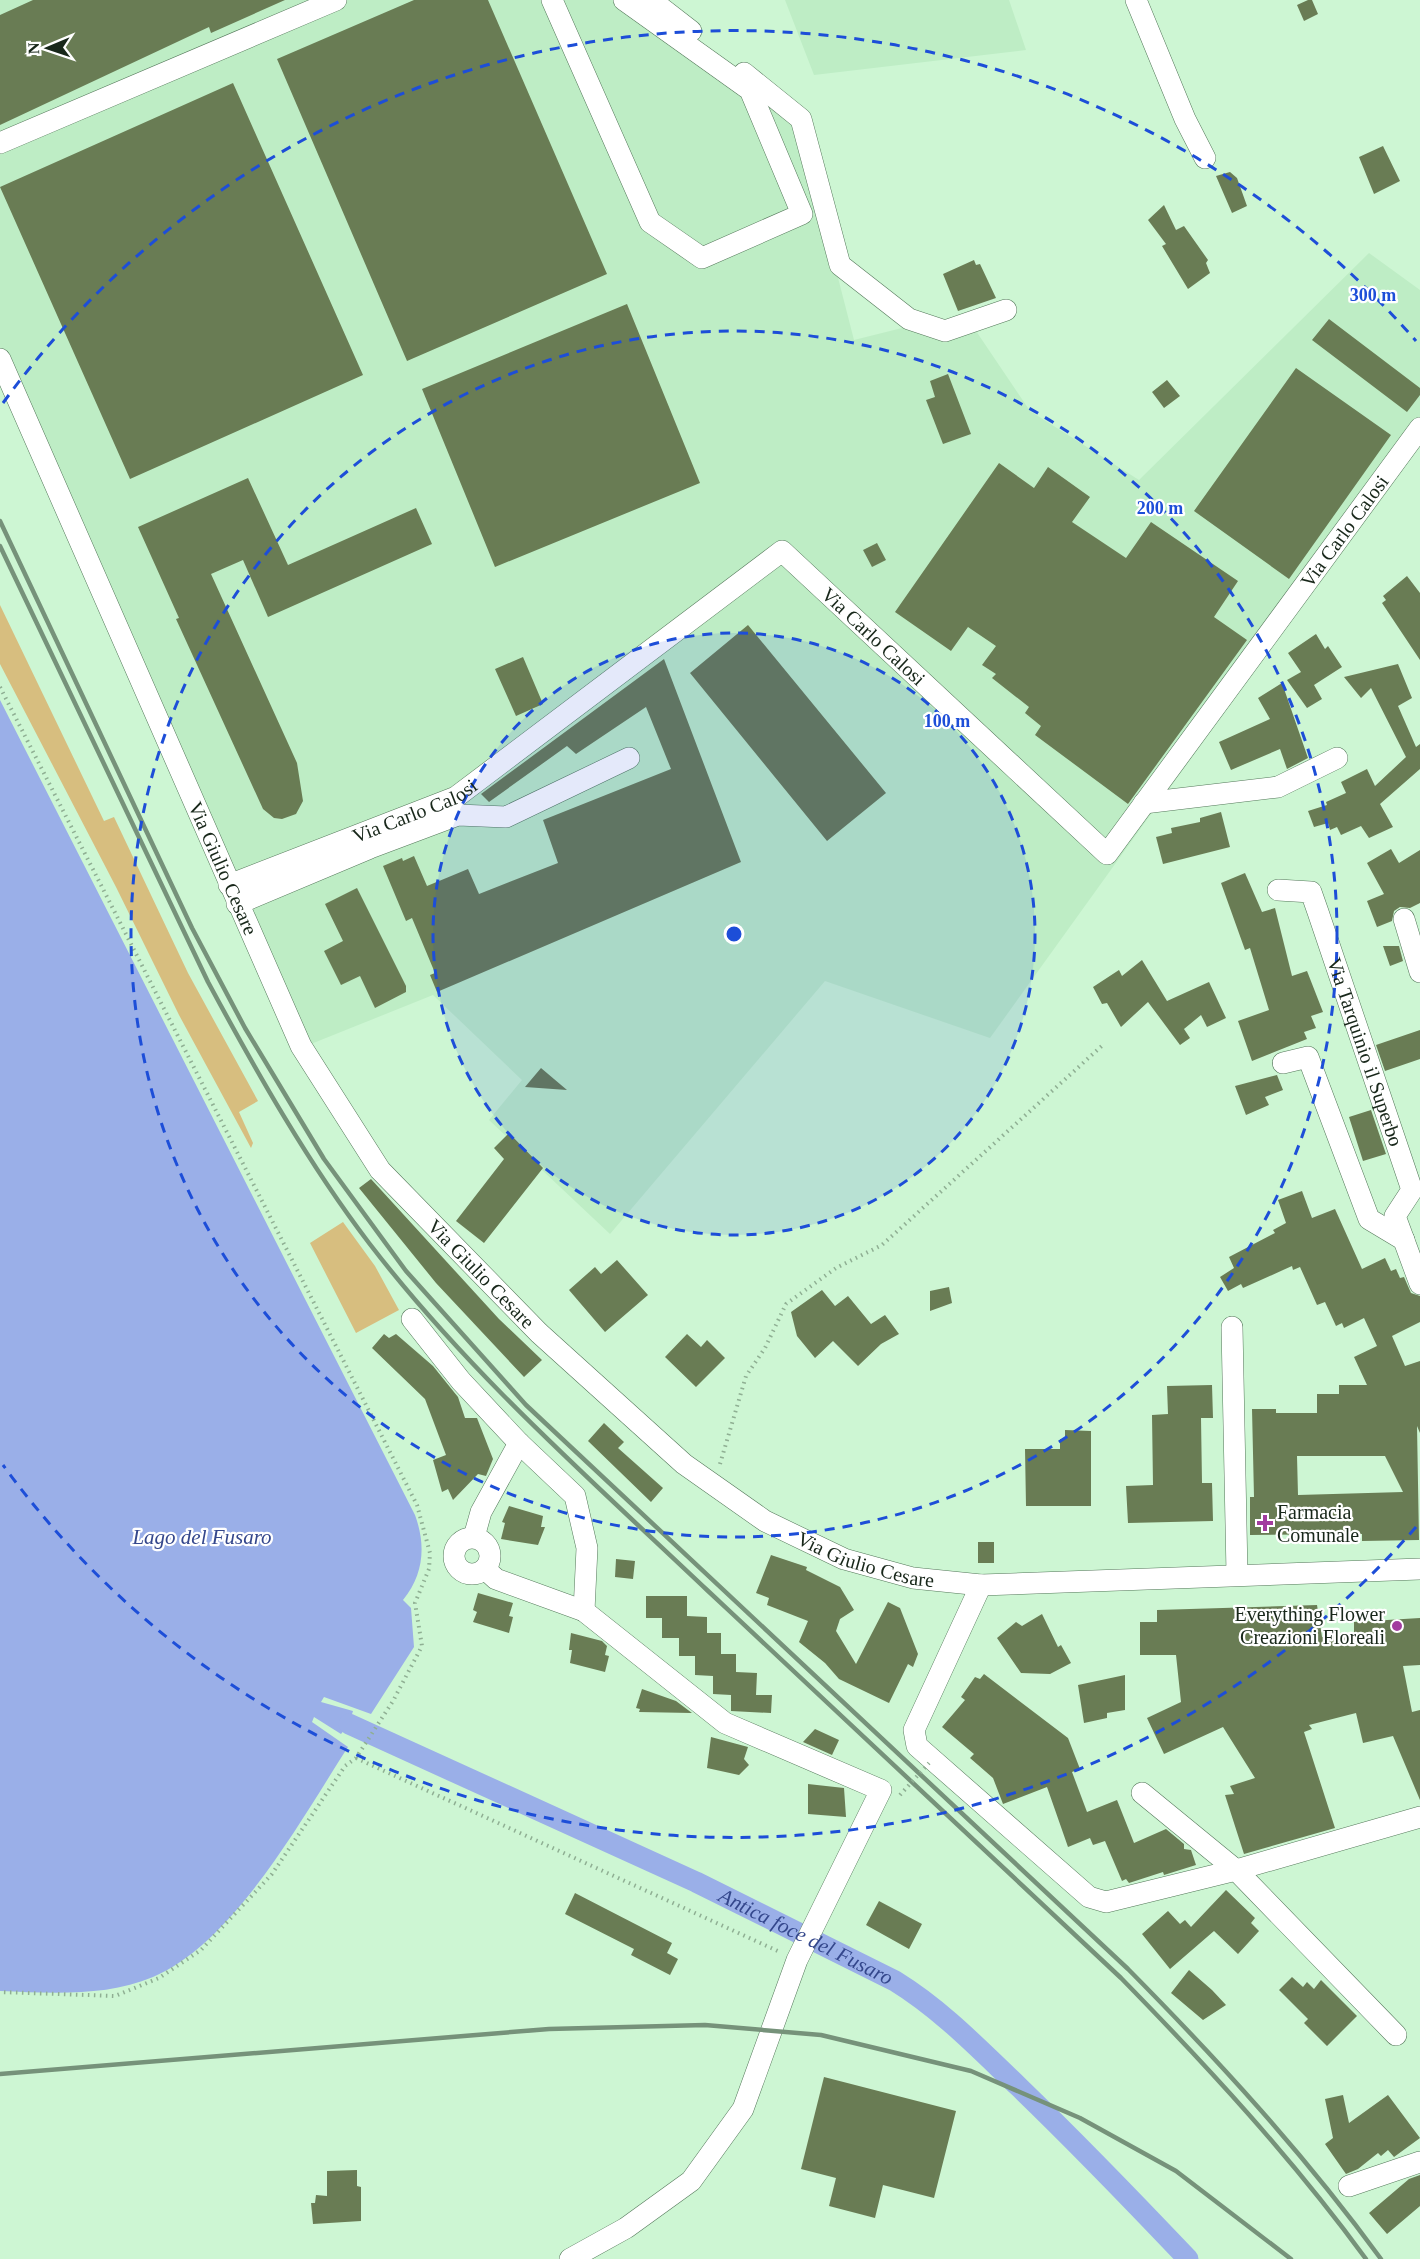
<svg xmlns="http://www.w3.org/2000/svg" width="1420" height="2259" font-family="Georgia,serif">
	<style>
		.built { fill: #beedc5 }
		.green { fill: #d7be7f }
		.water { fill: #9aafe8 }
		.lines { fill: none; stroke-linecap: round; stroke-linejoin: round }
		.canal { stroke: #9aafe8; stroke-width: 21 }
		.building { fill: #697c54; fill-rule: evenodd }
		.minor-casing { stroke: #54785a; stroke-width: 22 }
		.path { stroke: #8faf93; stroke-width: 4; stroke-dasharray: 1.5 4.5; stroke-linecap: butt }
		.minor { stroke: #fff; stroke-width: 21 }
		.rail { stroke: #76927a; stroke-width: 4.5 }
		.path-bridge { stroke: #8faf93; stroke-width: 4; stroke-dasharray: 1.5 4.5; stroke-linecap: butt }
		.ring { fill: none; stroke: #1d4ed8; stroke-width: 3; stroke-dasharray: 10 8 }
		.poi-dot { fill: #a23c9f; stroke: #fff; stroke-width: 2 }
		.labels { text-anchor: middle; dominant-baseline: central; stroke-width: 4.5; stroke-linejoin: round; paint-order: stroke }
		.street-label { font-size: 20px; fill: #18271a; stroke: #fff }
		.poi-label { font-size: 20px; fill: #18271a; stroke: #fff; text-anchor: start }
		.water-label { font-size: 21px; font-style: italic; fill: #34478c; stroke: #fff }
		.centre { fill: #1d4ed8; stroke: #fff; stroke-width: 3 }
		.ring-label { font-size: 18px; text-anchor: middle; font-weight: bold; fill: #1d4ed8; stroke: #fff; stroke-width: 4.5; stroke-linejoin: round; paint-order: stroke }
	</style>
	<rect width="100%" height="100%" fill="#cdf6d3"/>
	<!-- built -->
	<path class="built" d="M0,0H643L798,122L854,340L906,327L974,328L1030,411L1139,480L1369,253L1420,290V440L990,1038L825,981L610,1234L489,1120L522,1080L433,995L296,1050L0,355Z
		M785,0H1009L1026,50L814,75Z"/>
	<!-- green -->
	<path class="green" d="M0,605L104,821L114,817L188,973L258,1101L239,1112L253,1143L251,1148L179,1015L116,887L0,664Z
		M343,1222L375,1266L399,1310L356,1333L310,1243Z"/>
	<!-- water -->
	<path class="water" d="M0,700L415,1515C426,1545 424,1574 403,1600L411,1608L414,1647L371,1714L324,1697L321,1702L353,1711L349,1724L341,1734L314,1717L312,1722L348,1747C302,1818 234,1943 153,1977C106,1997 50,1993 0,1991Z"/>
	<g class="lines">
		<!-- canal -->
		<path class="canal" id="s1" d="M349,1724L696,1882L895,1981C942,2010 979,2049 1019,2087C1077,2143 1133,2201 1188,2259"/>
	</g>
	<!-- building -->
	<path class="building" d="M33,0H285L211,33L209,27L0,125V15Z
		M414,0H488L607,274L407,361L277,59Z
		M1308,0H1312L1318,14L1304,21L1297,5Z
		M233,83L363,375L130,479L0,187Z
		M1383,146L1400,181L1374,194L1359,157Z
		M1230,172L1237,178L1247,206L1232,213L1216,176Z
		M1164,205L1176,230L1184,226L1208,260L1206,263L1210,273L1188,289L1162,246L1166,244L1148,220Z
		M974,260L976,265L980,264L996,298L958,311L943,274Z
		M627,304L700,483L495,567L422,389Z
		M1329,319L1420,388V395L1407,412L1312,340Z
		M1296,368L1391,435L1289,579L1194,511Z
		M948,374L971,434L943,444L926,400L935,397L930,381Z
		M1167,380L1180,396L1164,408L1152,392Z
		M999,463L1034,488L1048,467L1090,497L1072,522L1126,558L1151,522L1238,581L1214,617L1247,640L1128,804L1035,735L1041,726L1025,713L1029,707L992,678L996,674L982,665L996,646L968,627L951,651L895,612Z
		M248,478L288,565L416,508L432,544L268,617L243,560L211,574L297,763L303,801L296,814L282,819L274,818L263,809L176,619L179,618L138,527Z
		M877,543L886,560L872,567L863,550Z
		M1407,576L1420,593V660L1382,603L1386,600L1383,596Z
		M748,625L886,793L827,841L690,673Z
		M1316,634L1325,649L1328,646L1342,667L1314,685L1322,699L1307,708L1287,680L1301,672L1288,653Z
		M523,657L543,704L516,716L495,669Z
		M664,659L741,862L437,992L430,975L435,973L412,918L406,921L383,866L402,858L403,861L414,856L427,886L468,869L479,894L558,863L543,820L671,769L646,707L576,754L567,746L489,802L481,794Z
		M1398,664L1412,698L1398,706L1416,747L1420,744V769L1380,804L1393,827L1369,838L1361,826L1341,835L1337,827L1330,830L1328,823L1314,827L1308,811L1327,805L1326,802L1346,793L1341,782L1367,769L1375,786L1406,757L1371,688L1361,698L1344,677Z
		M1282,683L1308,758L1287,769L1280,749L1231,770L1219,742L1270,719L1258,698Z
		M1221,812L1230,847L1163,864L1156,837L1172,833L1171,828L1200,822V818Z
		M1391,849L1399,863L1420,850V903L1410,908L1400,907L1394,911L1392,921L1377,927L1367,901L1384,894L1367,863Z
		M1245,873L1262,912L1275,908L1292,976L1307,971L1323,1012L1311,1016L1316,1028L1304,1032L1307,1039L1252,1061L1238,1021L1269,1010L1250,948L1245,950L1221,883Z
		M357,888L406,986V992L375,1008L360,976L341,985L324,951L343,941L325,904Z
		M1383,946H1399L1403,961L1390,966Z
		M1142,960L1167,1001L1209,982L1226,1018L1207,1027L1201,1015L1184,1029L1190,1038L1180,1045L1148,1002L1121,1027L1107,1003L1102,1004L1093,987L1119,970L1122,976Z
		M1420,1030V1059L1385,1071L1376,1045Z
		M541,1068L567,1090L525,1087Z
		M1277,1075L1283,1090L1265,1097L1269,1105L1246,1115L1235,1086Z
		M1371,1110L1386,1154L1363,1161L1349,1117Z
		M509,1133L543,1168L484,1243L456,1221L504,1159L494,1148Z
		M371,1179L499,1319L542,1360L524,1377L436,1283L359,1188Z
		M1302,1191L1312,1218L1335,1209L1362,1269L1385,1258L1391,1271L1396,1269L1400,1278L1404,1277L1411,1293L1420,1296V1322L1392,1336L1405,1366L1420,1361V1433L1417,1426L1419,1540L1362,1541V1534L1250,1535V1497H1254L1252,1409H1276V1413H1317V1394H1339V1385H1367L1354,1357L1377,1346L1364,1318L1344,1328L1342,1323L1336,1326L1325,1302L1317,1305L1300,1267L1293,1270L1292,1266L1243,1288L1241,1284L1228,1291L1220,1277L1234,1268L1229,1257L1275,1233L1273,1230L1286,1223L1278,1200ZM1297,1456H1385L1403,1492L1298,1495Z
		M617,1260L648,1295L605,1332L569,1290L595,1267L601,1274Z
		M949,1287L952,1303L930,1311V1291Z
		M822,1290L835,1306L848,1296L871,1324L885,1315L899,1334L881,1344L858,1366L833,1341L815,1358L797,1336L791,1312Z
		M384,1334L389,1338L396,1334L433,1366L458,1397L465,1418H477L493,1459L486,1476L478,1474L453,1500L448,1489L442,1492L433,1460L446,1455L425,1399L372,1348Z
		M687,1334L701,1347L707,1340L725,1358L696,1387L665,1357Z
		M1212,1385L1213,1418H1201L1202,1483H1212L1213,1521L1128,1523L1126,1486L1153,1485L1152,1415L1168,1414L1167,1386Z
		M604,1423L624,1442L618,1448L663,1488L651,1502L588,1441Z
		M1065,1430L1091,1431V1506H1026L1025,1449H1060V1439H1065Z
		M509,1506L543,1516L541,1527H545L538,1545L501,1539L505,1523L502,1522Z
		M978,1542H994V1563H978Z
		M771,1555L807,1567L806,1570L840,1587L854,1610L840,1619L836,1631L856,1664L888,1602L900,1608L918,1654L913,1667L908,1664L889,1703L839,1679L825,1663L799,1642L808,1621L767,1605L769,1598L756,1593Z
		M616,1559L635,1561L633,1579L615,1577Z
		M478,1593L513,1603L509,1616L513,1617L509,1633L473,1622L477,1612L473,1610Z
		M646,1596H687V1616L707,1617V1633H721V1654H736V1672L757,1673L756,1695H772L771,1713L731,1711V1695L713,1694V1676L695,1675V1656H679V1638H662V1618H646Z
		M1317,1605L1322,1637L1354,1634V1622L1420,1618V1665L1403,1666L1412,1712L1420,1710V1800L1393,1736L1363,1743L1356,1713L1309,1725L1312,1729L1304,1732L1335,1828L1244,1854L1225,1795L1234,1794L1230,1786L1255,1778L1223,1727L1164,1754L1147,1718L1181,1702L1176,1655H1140V1622H1157V1610Z
		M1042,1614L1058,1647L1061,1645L1071,1663L1050,1674L1021,1673L997,1638L1016,1622L1022,1626Z
		M571,1633L602,1641L607,1646L605,1655L609,1656L605,1672L570,1663L572,1650H569Z
		M984,1674L1068,1738L1080,1769L1072,1772L1087,1812L1117,1800L1134,1843L1166,1829L1184,1844V1849L1191,1850L1196,1865L1164,1875L1163,1872L1129,1883L1126,1879L1122,1881L1105,1841L1093,1845L1090,1838L1068,1847L1047,1787L1003,1804L993,1778L970,1758L974,1754L942,1727L965,1700L961,1697L975,1677L980,1679Z
		M1125,1675V1710L1107,1713V1718L1084,1723L1078,1685Z
		M642,1689L676,1701L692,1713L639,1712L640,1709L636,1708Z
		M815,1729L839,1740L832,1755L803,1742Z
		M711,1737L748,1747L744,1759L749,1765L739,1775L707,1768Z
		M808,1784L844,1788L846,1817L808,1814Z
		M1226,1890L1255,1918L1251,1923L1259,1931L1238,1954L1214,1931L1170,1969L1142,1934L1168,1911L1180,1924L1185,1920L1191,1927Z
		M575,1893L672,1943L667,1953L678,1959L670,1975L631,1955L634,1949L565,1914Z
		M879,1901L922,1924L909,1949L866,1925Z
		M1189,1970L1212,1990L1226,2005L1203,2020L1171,1993Z
		M1292,1977L1303,1987L1307,1982L1314,1989L1321,1980L1357,2016L1327,2046L1304,2023L1308,2019L1279,1990Z
		M824,2077L956,2111L934,2198L883,2185L875,2218L829,2206L836,2178L801,2169Z
		M1343,2095L1349,2123L1388,2095L1420,2138L1394,2157L1388,2150L1381,2156L1378,2153L1358,2169L1346,2174L1325,2144L1333,2138L1325,2099Z
		M357,2170V2186L361,2187V2221L313,2224L311,2203H315L316,2195L327,2196V2171Z
		M1420,2175V2206L1387,2234L1369,2213L1409,2179Z"/>
	<g class="lines">
		<defs>
			<g id="minor">
				<path d="M552,0L650,222L702,258L802,214L750,90L624,0"/>
				<path d="M651,0L691,31"/>
				<path d="M1136,0L1185,119L1205,158"/>
				<path d="M744,73L801,119L840,265L909,319L945,331L1006,310"/>
				<path d="M0,143L336,0"/>
				<path id="s2" d="M0,359L301,1046L380,1170L539,1333L684,1464L765,1521L844,1559L913,1578L981,1585L1420,1569"/>
				<path d="M1144,803L1278,787L1337,758"/>
				<path id="s3" d="M229,885L456,797L782,551L1107,854L1420,428"/>
				<path id="s4" d="M1278,890L1311,892L1318,912L1412,1190L1395,1216L1420,1284"/>
				<path d="M237,904L370,848L458,815L506,817L629,758"/>
				<path d="M1404,919L1420,972"/>
				<path d="M1283,1063L1308,1057L1369,1219L1404,1240"/>
				<path d="M412,1319L461,1381L519,1443L575,1496L587,1548L584,1611"/>
				<path d="M1232,1327L1237,1574"/>
				<path d="M474,1537L481,1512L519,1443"/>
				<circle cx="472" cy="1556" r="18"/>
				<path d="M485,1569L496,1579L584,1611L725,1723L881,1790L797,1960L743,2109L691,2181L626,2228L570,2259"/>
				<path d="M981,1585L914,1730L917,1746L1089,1897L1106,1902L1236,1870L1420,1817"/>
				<path d="M1142,1793L1236,1870L1396,2035"/>
				<path d="M1349,2186L1420,2162"/>
			</g>
		</defs>
		<!-- minor casing -->
		<use href="#minor" class="minor-casing"/>
		<!-- path -->
		<path class="path" d="M0,687L417,1505L430,1553L429,1569L415,1603L422,1646L393,1701L356,1758L345,1766L272,1874L201,1950L159,1978L115,1996L0,1992
			M720,1464L746,1376L765,1348L786,1304L836,1268L882,1245L1104,1044
			M356,1758L780,1952"/>
		<!-- minor -->
		<use href="#minor" class="minor"/>
		<!-- rail -->
		<path class="rail" d="M0,521L192,928L245,1028L324,1159L406,1271L526,1405L1128,1969C1219,2061 1305,2155 1381,2259
			M0,546L208,982C256,1071 308,1163 369,1243C468,1372 590,1479 707,1590C845,1719 982,1849 1121,1978C1208,2067 1292,2158 1366,2259
			M0,2074L549,2029L705,2025L821,2035L971,2071L1080,2118L1176,2171L1291,2259"/>
		<!-- path-bridge -->
		<path class="path-bridge" d="M900,1795L929,1763"/>
	</g>
	<!-- distance rings -->
	<circle cx="734" cy="934" r="301" fill="#1d4ed8" fill-opacity=".12"/>
	<g class="ring">
		<circle cx="734" cy="934" r="301"/>
		<circle cx="734" cy="934" r="603"/>
		<path d="M1416 1527A904 904 0 0 1 3 1465M3 403A904 904 0 0 1 1416 341"/>
	</g>
	<!-- markers -->
	<g class="poi-dot">
		<path d="M1262 1514h6v6h6v6h-6v6h-6v-6h-6v-6h6z"/>
		<circle cx="1397" cy="1626" r="6"/>
	</g>
	<g class="labels">
		<!-- street labels -->
		<g class="street-label">
			<text stroke="none"><textPath href="#s3" startOffset="1497">Via Carlo Calosi</textPath></text>
			<text stroke="none"><textPath href="#s3" startOffset="777">Via Carlo Calosi</textPath></text>
			<text stroke="none"><textPath href="#s3" startOffset="200">Via Carlo Calosi</textPath></text>
			<text stroke="none"><textPath href="#s2" startOffset="556">Via Giulio Cesare</textPath></text>
			<text stroke="none"><textPath href="#s4" startOffset="202">Via Tarquinio il Superbo</textPath></text>
			<text stroke="none"><textPath href="#s2" startOffset="1042">Via Giulio Cesare</textPath></text>
			<text stroke="none"><textPath href="#s2" startOffset="1528">Via Giulio Cesare</textPath></text>
		</g>
		<!-- poi labels -->
		<g class="poi-label">
			<text x="1277" y="1512">Farmacia<tspan x="1277" dy="23">Comunale</tspan></text>
			<text x="1385" y="1614" text-anchor="end">Everything Flower<tspan x="1385" dy="23">Creazioni Floreali</tspan></text>
		</g>
		<!-- water labels -->
		<g class="water-label">
			<text x="202" y="1537">Lago del Fusaro</text>
			<text stroke="none"><textPath href="#s1" startOffset="504">Antica foce del Fusaro</textPath></text>
		</g>
	</g>
	<circle cx="734" cy="934" r="9" class="centre"/>
	<g class="ring-label">
		<text x="1373" y="301">300 m</text>
		<text x="1160" y="514">200 m</text>
		<text x="947" y="727">100 m</text>
	</g>
	<!-- north arrow -->
	<g transform="translate(48 48) rotate(268)" stroke="#ffffff" stroke-width="4.5" paint-order="stroke">
	<path d="M0-4.5L10 22L0 15L-10 22Z" fill="#18271a"/>
	<text y="-9" font-size="16" font-weight="bold" text-anchor="middle" fill="#18271a">N</text>
	</g>
</svg>
